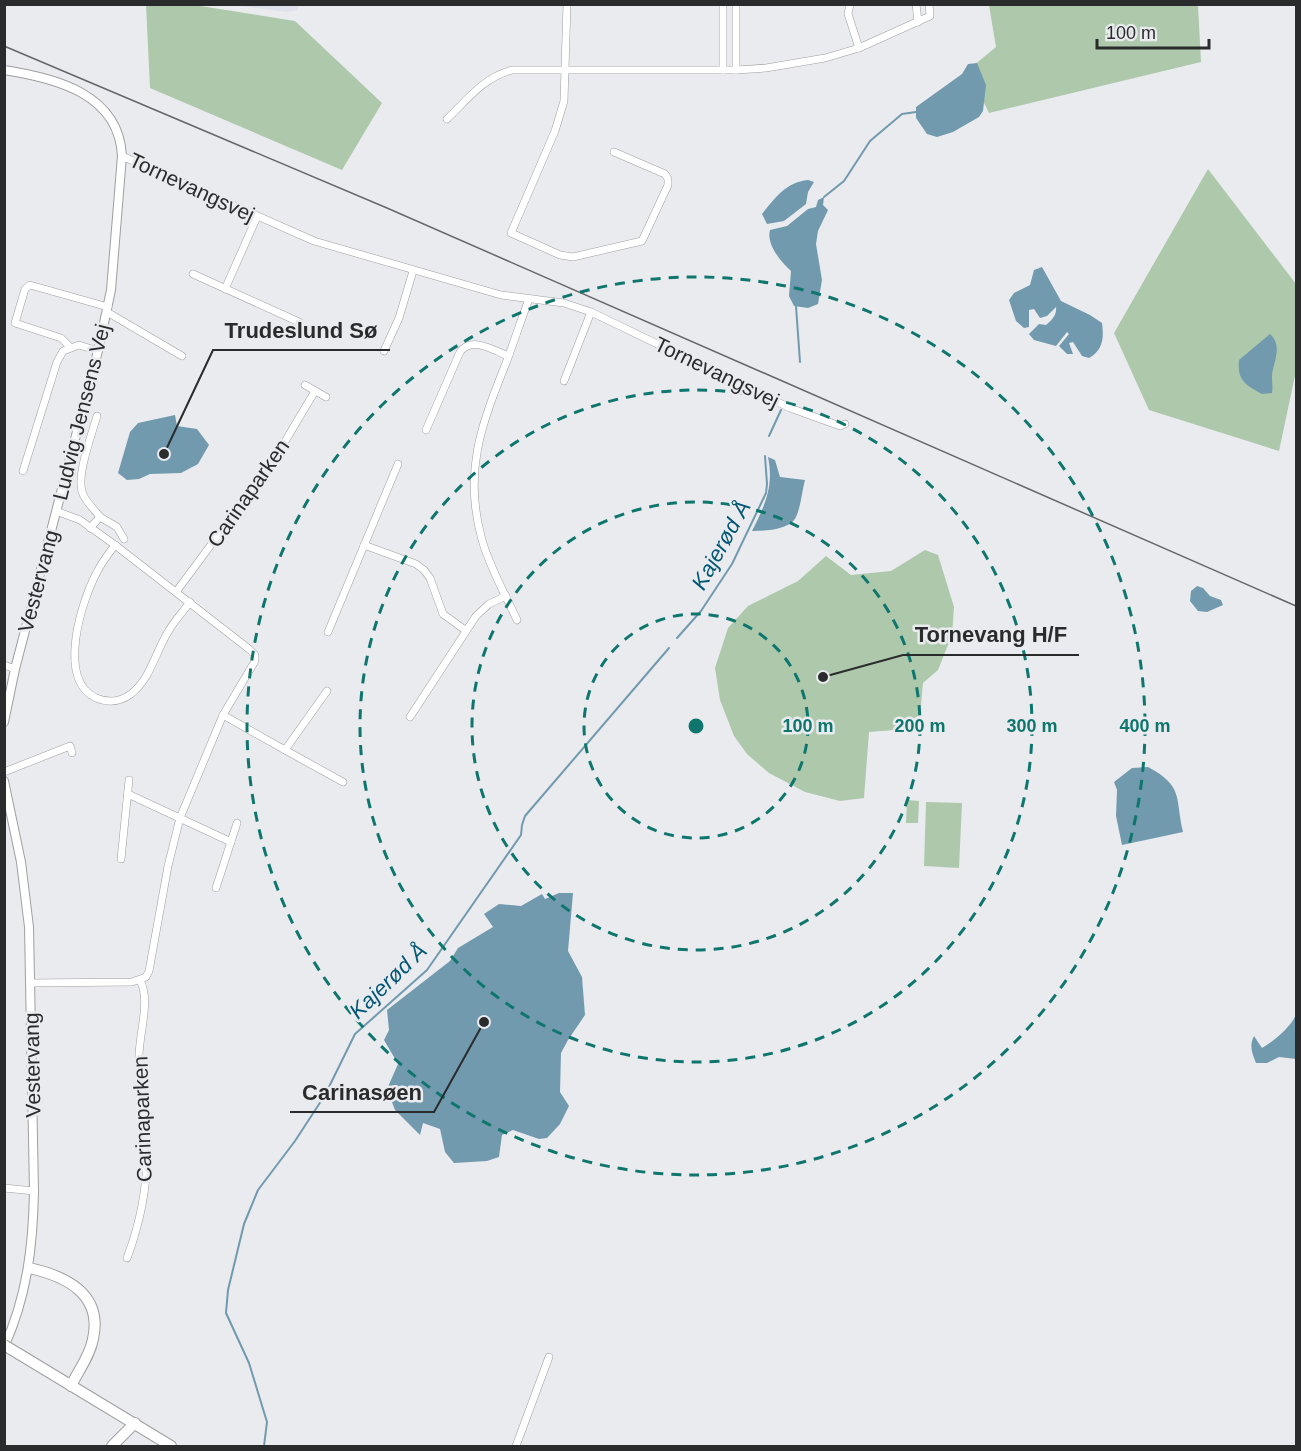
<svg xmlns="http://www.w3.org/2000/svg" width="1301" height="1451" viewBox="0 0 1301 1451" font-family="Arial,sans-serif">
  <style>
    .built { fill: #dfe1ec }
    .green { fill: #adc8ab }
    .water { fill: #719aae }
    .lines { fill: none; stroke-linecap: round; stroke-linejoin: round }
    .stream { stroke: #719aae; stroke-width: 2 }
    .minor-casing { stroke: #9f9fa3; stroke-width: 8 }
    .tertiary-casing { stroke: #9f9fa3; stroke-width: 10 }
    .secondary-casing { stroke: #9f9fa3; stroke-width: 12 }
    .minor { stroke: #fff; stroke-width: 7 }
    .tertiary { stroke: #fff; stroke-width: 8 }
    .secondary { stroke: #fff; stroke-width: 10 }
    .tram { stroke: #656668; stroke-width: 1.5 }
    .secondary-bridge-casing { stroke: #9f9fa3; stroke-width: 12; stroke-linecap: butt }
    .secondary-bridge { stroke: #fff; stroke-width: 10 }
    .ring { fill: none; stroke: #0f766e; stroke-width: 3; stroke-dasharray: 10 8 }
    .labels { text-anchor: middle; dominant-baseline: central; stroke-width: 5; stroke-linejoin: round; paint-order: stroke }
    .street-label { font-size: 21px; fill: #2a2b2c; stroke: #eaebef }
    .water-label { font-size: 22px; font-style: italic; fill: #025774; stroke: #eaebef }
    .centre { fill: #0f766e; stroke: #eaebef; stroke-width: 3 }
    .ring-label { font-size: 18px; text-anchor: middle; font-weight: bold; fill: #0f766e; stroke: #eaebef; stroke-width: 5; stroke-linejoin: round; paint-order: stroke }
    .leader { fill: none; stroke: #2a2b2c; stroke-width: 2 }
    .callout-dot { fill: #2a2b2c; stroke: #eaebef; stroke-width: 2 }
    .callout-label { font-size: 22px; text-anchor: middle; font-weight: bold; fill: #2a2b2c; stroke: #eaebef; stroke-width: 5; stroke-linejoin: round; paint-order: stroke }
  </style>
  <rect width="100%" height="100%" fill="#eaebef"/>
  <path class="built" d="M232 5H299L297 10 286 12Z"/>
  <g class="green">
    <path d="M146 5H194L295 21 382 103 342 170 150 88Z"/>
    <path d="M989 5H1198L1201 62 989 113 968 70 996 47Z"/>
    <path d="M1208 169 1296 284V371L1279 451 1149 410 1114 333Z"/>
    <path d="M925 550 938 555 954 607 952 635 938 670 923 683 920 715 894 730 869 732 864 798 840 801 805 792 769 773 747 754 734 736 720 700 715 668 728 628 748 606 798 581 826 556 851 575 891 571Z"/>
    <path d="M907 800 919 801 918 823H906Z"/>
    <path d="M926 802 962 803 959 868 924 866Z"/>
  </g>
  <g class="water">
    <path d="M977 63 986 85 983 111 979 117 953 132 937 137 927 134 916 118V107L962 74 968 64Z"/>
    <path d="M808 180 814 182 808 192 806 204 784 221 767 224 762 214C775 198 786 182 808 180Z"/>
    <path d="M824 197 823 205 828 210 818 231 816 244 822 280 818 304 808 308 794 306 789 296 791 271C781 262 766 244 770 230L787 226 808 209 816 207 818 200Z"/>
    <path d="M1042 267 1061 301 1090 315 1102 323C1104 338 1103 350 1089 358L1082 356 1073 342 1069 343 1073 354H1067L1059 346 1069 334 1067 332 1056 346 1034 340 1029 334 1039 324 1046 325C1052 320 1057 315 1056 307L1047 316 1040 318 1034 309 1029 310V327L1024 328 1016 321 1009 300 1014 293 1030 285 1034 270Z"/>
    <path d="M1270 334C1284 347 1272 364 1272 377 1272 383 1273 387 1272 393L1262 394C1245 385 1237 380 1239 360Z"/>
    <path d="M175 415 177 426 197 429 209 445 198 464 181 473 150 474 139 479 127 480 118 473 130 432 138 423Z"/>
    <path d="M768 457 775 460 780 477 805 480C802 491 801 506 796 517 790 530 764 531 752 531 765 505 774 487 768 457Z"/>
    <path d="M1197 586 1203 588 1210 596 1221 600 1223 605 1207 612 1198 611 1190 601 1191 591Z"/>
    <path d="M1148 767C1184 786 1175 798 1183 832L1122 845 1116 816 1117 790 1114 782 1132 768Z"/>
    <path d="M559 893H573L568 951 582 977 585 1015 568 1040 561 1053 560 1092 569 1106 560 1124 547 1138 539 1139 513 1130 502 1135 499 1157 487 1161 454 1163 445 1152 440 1129 423 1123 420 1135 395 1110 387 1089 398 1064 384 1040 389 1030 387 1010 450 961 458 948 493 927 484 914 499 904 521 906 542 894 545 899Z"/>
    <path d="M1296 1014V1059L1279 1057 1267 1063H1256C1252 1053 1249 1046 1254 1036L1262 1048C1273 1042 1293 1025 1296 1014Z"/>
  </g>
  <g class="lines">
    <g class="stream">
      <path d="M824 197 844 181 870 141 902 114 916 112"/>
      <path d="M796 306 800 362"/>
      <path d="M769 436 781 410"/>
      <path d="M677 638 701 611 732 564 766 493 767 484 765 456"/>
      <path d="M264 1446 267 1422 249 1363 226 1313 228 1290 244 1224 258 1190 295 1141 325 1095 355 1034 427 970 521 835 522 825 525 816 669 648"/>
    </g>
    <defs>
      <g id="minor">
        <path d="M567 4 564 101 555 131 511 233 560 255 573 257 642 241 668 185V179L665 174 614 152"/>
        <path d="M850 4 848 14 859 48"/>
        <path d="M916 4 918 22"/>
        <path d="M723 70V4"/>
        <path d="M736 70V4"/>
        <path d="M447 119C468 99 484 77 512 70H736L766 68 825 58 859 48 930 16 929 4"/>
        <path d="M122 156 314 241 501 295 564 303 591 312 790 408 840 426 845 424"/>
        <path d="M193 274 299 322"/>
        <path d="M225 289 257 217"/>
        <path d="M107 312 182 356"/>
        <path d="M70 347 61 338 15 323 25 289 30 285 108 307"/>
        <path d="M384 351 399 318 413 271"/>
        <path d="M564 381 591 312"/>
        <path d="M305 385 326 397"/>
        <path d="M97 416C92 434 75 478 83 494 85 501 95 510 100 517"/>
        <path d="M426 430 460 352C472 336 493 350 508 356"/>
        <path d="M23 471 57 362 63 351 79 345 98 351"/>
        <path d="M90 528 100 517 117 527 124 539"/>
        <path d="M115 545C109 553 102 562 97 572 82 600 56 679 96 698 108 703 120 702 131 694 151 678 155 653 168 632 174 621 183 612 190 602"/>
        <path d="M364 545 416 564 424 570 430 578 443 614 465 630"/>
        <path d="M176 592 274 460 315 391"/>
        <path d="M517 620C505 594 490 568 482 540 463 472 481 426 506 363 514 342 521 320 529 299"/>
        <path d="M328 632 398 464"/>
        <path d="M4 665 15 669"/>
        <path d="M223 715 285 750 327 691"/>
        <path d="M410 717 476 616 489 604 506 596"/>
        <path d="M285 750 343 782"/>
        <path d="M4 772 70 746 72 753"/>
        <path d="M128 794 231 842"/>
        <path d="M121 859 129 780"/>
        <path d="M216 888 237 823"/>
        <path d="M30 983 132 982 146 977 149 971 168 866 180 818 223 715 255 661V655L249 649 115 545 80 520 56 511"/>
        <path d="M4 1188 34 1191"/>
        <path d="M127 1258C141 1221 148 1185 147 1145 146 1116 140 1086 139 1057 139 1033 151 1001 140 980"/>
        <path d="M516 1446 549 1357"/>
      </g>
      <g id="tertiary">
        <path d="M4 70C56 78 119 94 122 156L111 290 98 351 15 669 4 722"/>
        <path d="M4 781 21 862 29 927 34 1191C33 1246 27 1297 4 1347"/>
      </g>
      <g id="secondary">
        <path d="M29 1268C66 1276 103 1294 93 1339 90 1356 78 1371 71 1386"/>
        <path d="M19 1354 171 1446"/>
        <path d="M112 1446 135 1423"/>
      </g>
    </defs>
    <use href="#minor" class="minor-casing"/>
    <use href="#tertiary" class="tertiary-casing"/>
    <use href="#secondary" class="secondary-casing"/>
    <use href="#minor" class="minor"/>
    <use href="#tertiary" class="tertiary"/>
    <use href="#secondary" class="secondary"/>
    <path class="tram" d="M4 46 387 208 1296 606"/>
    <defs>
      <path id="secondary-bridge" d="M4 1345 19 1354"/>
    </defs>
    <use href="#secondary-bridge" class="secondary-bridge-casing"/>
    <use href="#secondary-bridge" class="secondary-bridge"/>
  </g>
  <g class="ring">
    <circle cx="696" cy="726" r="112"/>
    <circle cx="696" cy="726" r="224"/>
    <circle cx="696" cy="726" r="336"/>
    <circle cx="696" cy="726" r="449"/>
  </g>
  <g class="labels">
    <g class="street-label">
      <text transform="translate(192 187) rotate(25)">Tornevangsvej</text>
      <text transform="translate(717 372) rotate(26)">Tornevangsvej</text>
      <text transform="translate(81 412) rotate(-76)">Ludvig Jensens Vej</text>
      <text transform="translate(248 493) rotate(-55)">Carinaparken</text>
      <text transform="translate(38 581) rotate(-75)">Vestervang</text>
      <text transform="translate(32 1065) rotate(-91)">Vestervang</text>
      <text transform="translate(142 1119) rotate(-92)">Carinaparken</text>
    </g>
    <g class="water-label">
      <text transform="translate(721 545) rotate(-61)">Kajerød Å</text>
      <text transform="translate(388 981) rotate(-44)">Kajerød Å</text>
    </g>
  </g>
  <circle cx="696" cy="726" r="9" class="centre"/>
  <g class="ring-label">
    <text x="808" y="732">100 m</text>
    <text x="920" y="732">200 m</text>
    <text x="1032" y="732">300 m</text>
    <text x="1145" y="732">400 m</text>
  </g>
  <path class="leader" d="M164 454L213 350H390M823 677L903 655H1079M484 1022L434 1112H290"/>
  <g class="callout-dot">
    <circle cx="164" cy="454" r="6"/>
    <circle cx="823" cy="677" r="6"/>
    <circle cx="484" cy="1022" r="6"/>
  </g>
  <g class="callout-label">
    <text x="301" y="338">Trudeslund Sø</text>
    <text x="991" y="642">Tornevang H/F</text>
    <text x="362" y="1100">Carinasøen</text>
  </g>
  <rect width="1301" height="1451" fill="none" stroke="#2a2b2c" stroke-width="12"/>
  <path d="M1097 39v9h112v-9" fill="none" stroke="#2a2b2c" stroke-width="3"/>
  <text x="1106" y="39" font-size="18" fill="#2a2b2c" stroke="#eaebef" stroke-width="4.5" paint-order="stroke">100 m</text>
</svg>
